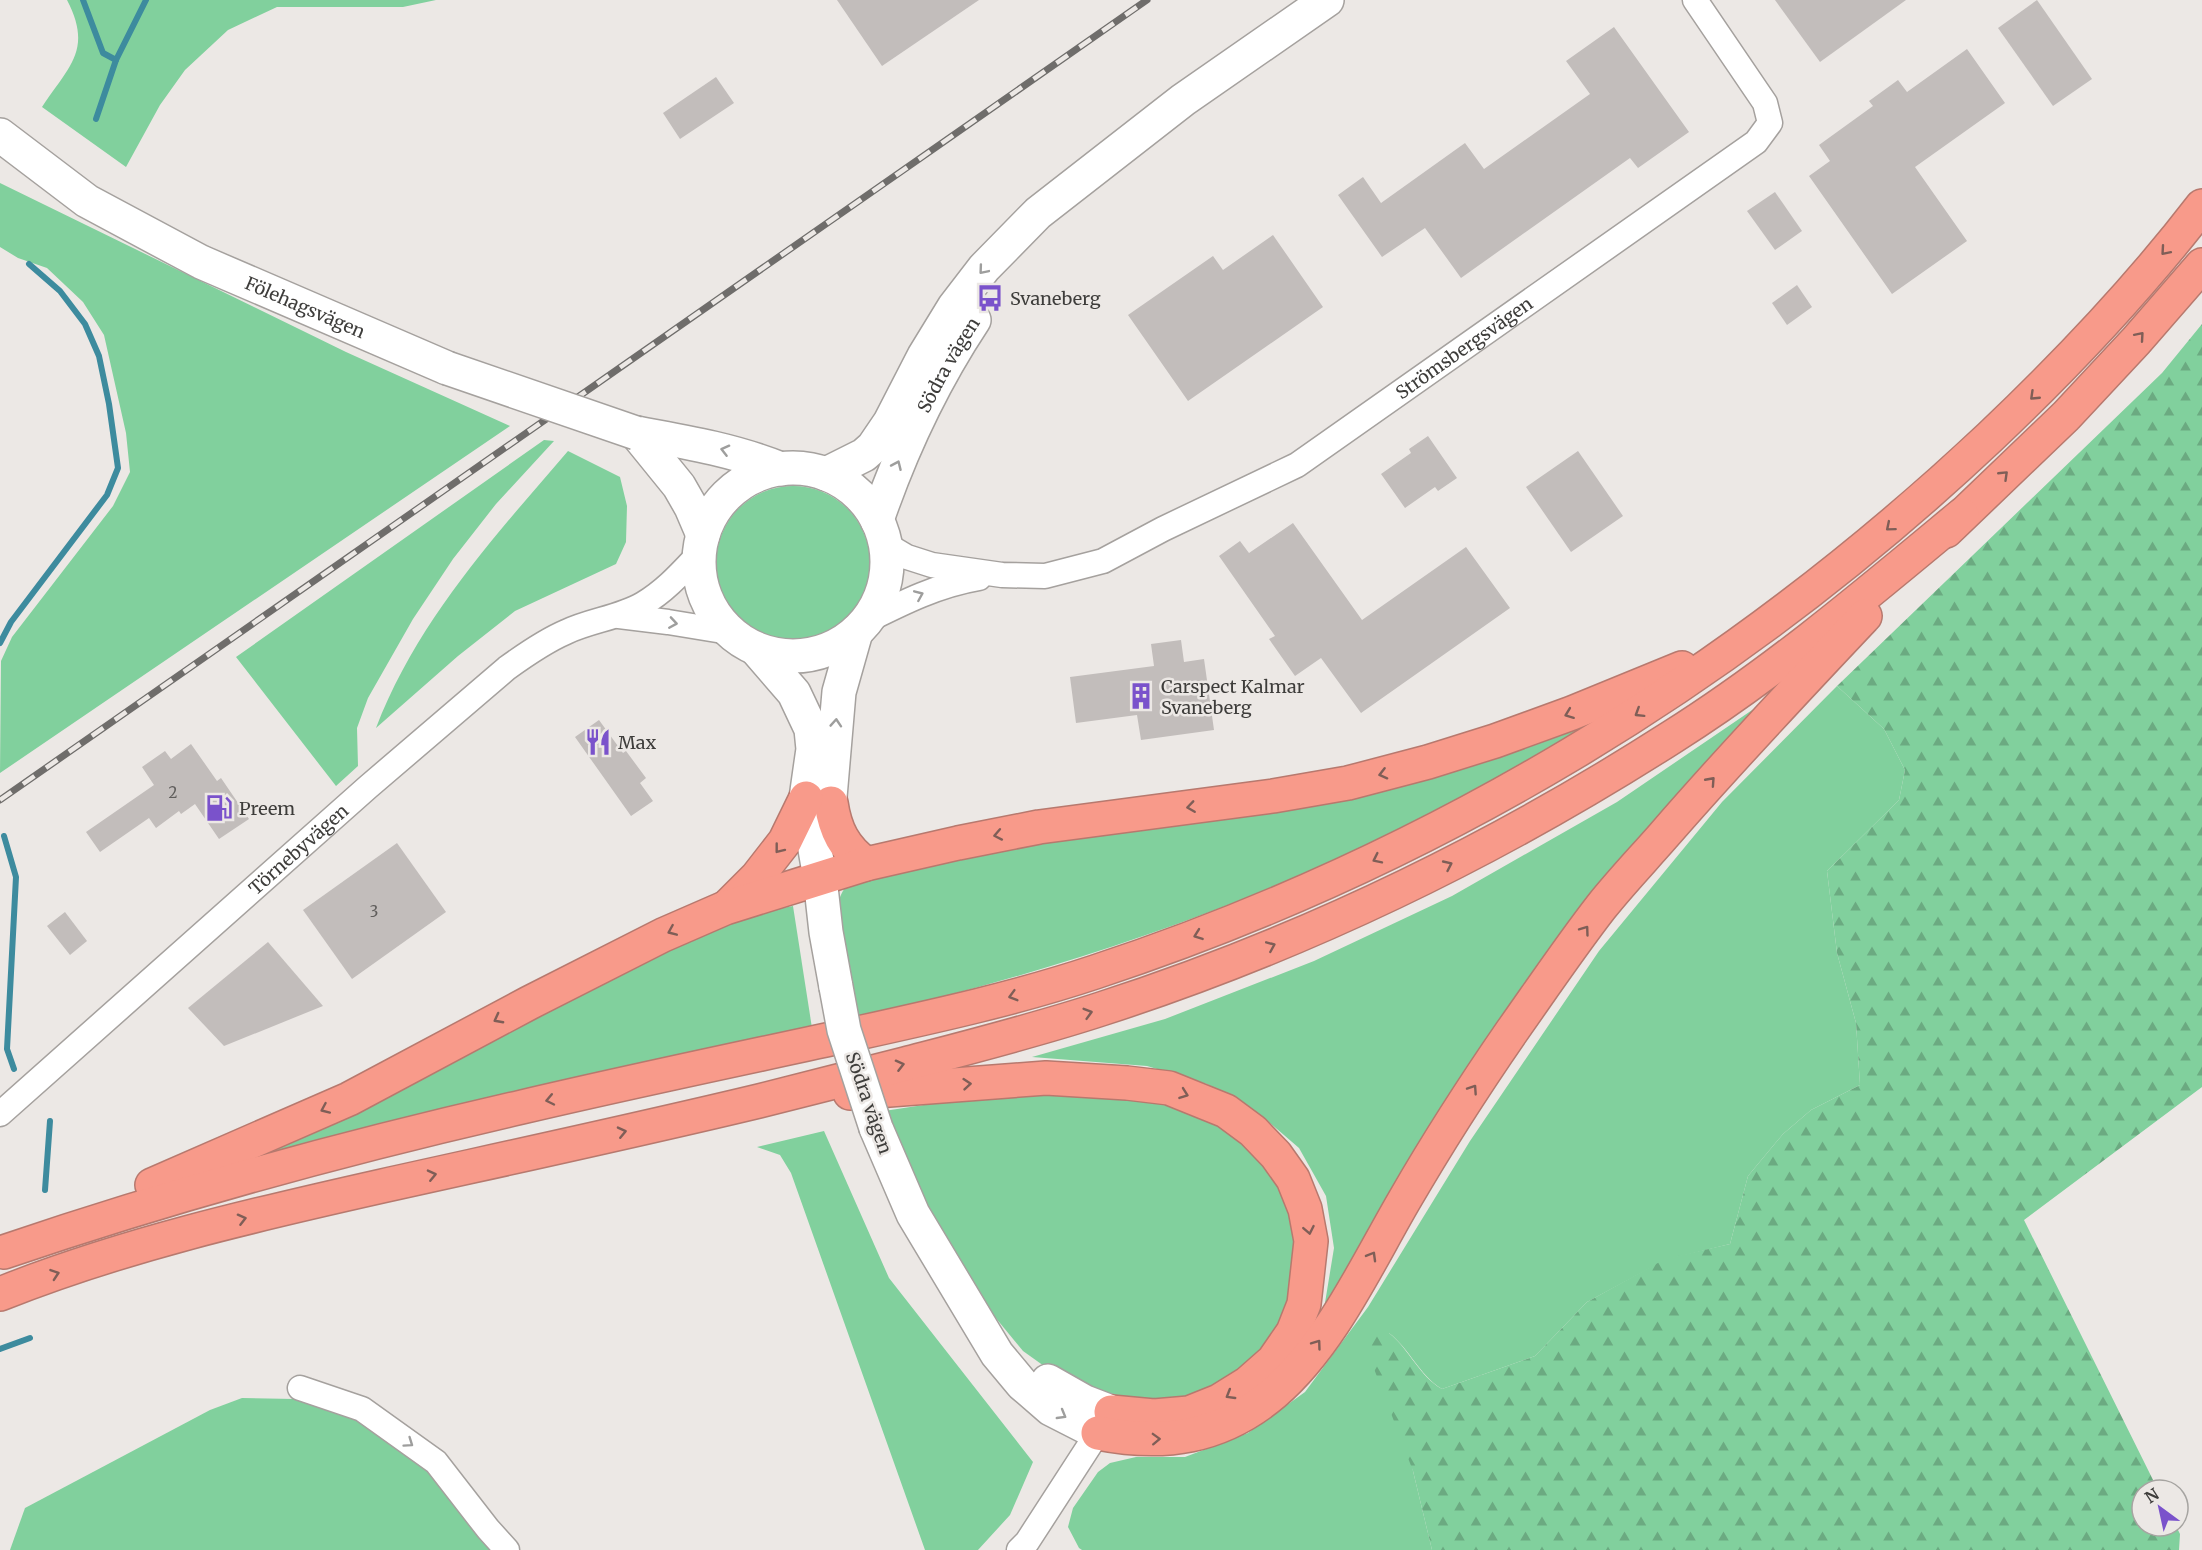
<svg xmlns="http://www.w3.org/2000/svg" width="2202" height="1550" viewBox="0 0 2202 1550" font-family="Merriweather,serif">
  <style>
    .grass { fill: #81d09d }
    .forest { fill: url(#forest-firs) }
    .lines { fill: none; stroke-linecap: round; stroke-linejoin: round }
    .stream { stroke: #3d8b9e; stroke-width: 6 }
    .building { fill: #c2bdbb }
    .street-casing { stroke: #a5a19e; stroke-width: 27 }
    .secondary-casing { stroke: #a5a19e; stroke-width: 36 }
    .highway-casing { stroke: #b7796e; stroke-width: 36 }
    .street { stroke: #fff; stroke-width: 24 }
    .secondary { stroke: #fff; stroke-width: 33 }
    .highway { stroke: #f89a8a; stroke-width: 33 }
    .rail-casing { stroke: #6f6d6b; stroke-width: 7 }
    .rail { stroke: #ece8e5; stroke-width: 4.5; stroke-dasharray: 14; stroke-linecap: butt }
    .secondary-bridge-casing { stroke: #a5a19e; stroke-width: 36; stroke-linecap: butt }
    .secondary-bridge { stroke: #fff; stroke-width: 33 }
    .oneway { stroke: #7f5e57 }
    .oneway2 { stroke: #9e9e9d }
    .labels { text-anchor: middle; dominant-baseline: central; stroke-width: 5; stroke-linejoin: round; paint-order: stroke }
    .number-label { font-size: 15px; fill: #5f5d5b }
    .poi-label { font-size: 18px; fill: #3e3d3b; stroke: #ece8e5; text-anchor: start }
    .street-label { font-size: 18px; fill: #3e3d3b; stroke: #ece8e5 }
  </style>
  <defs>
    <pattern id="forest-firs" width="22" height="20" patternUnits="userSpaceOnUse" patternTransform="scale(1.5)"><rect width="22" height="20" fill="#81d09d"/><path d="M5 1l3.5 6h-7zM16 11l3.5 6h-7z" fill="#6baa81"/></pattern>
  </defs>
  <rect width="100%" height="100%" fill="#ece8e5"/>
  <g class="grass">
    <path d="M67 0H436L403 7H277L228 30 185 70 160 105 126 167 42 107C69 66 93 50 67 0Z"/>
    <path d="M0 183 346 352 510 426 0 773 1 661 12 637 113 506 130 472 126 433 104 335 83 302 47 268 18 258 0 247Z"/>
    <path d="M544 440 554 441 496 504 453 559 413 619 368 698 357 728 358 766 336 786 236 657Z"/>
    <path d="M568 451 620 477 627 506 626 542 616 564 515 611 458 656 376 728C417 621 495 536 568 451Z"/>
    <circle cx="793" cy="563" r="77"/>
    <path d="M1837 686 1884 729 1905 770 1899 800 1827 871 1837 953 1856 1023 1860 1085 1811 1110 1783 1134 1748 1176 1730 1244 1665 1260 1587 1302 1535 1356 1442 1389C1419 1375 1410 1349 1389 1333L1413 1471 1432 1550H1082L1079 1548 1068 1527 1073 1508 1098 1472 1110 1463 1136 1457H1185L1248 1433 1305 1392 1368 1307 1470 1141 1599 951 1722 802Z"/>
    <path d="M1761 704 1535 974 1448 1097 1323 1315 1334 1248 1326 1196 1299 1148 1263 1117 1207 1084 1147 1066 1032 1057 1165 1019 1314 961 1452 896 1617 802Z"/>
    <path d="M1578 726 1582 733C1512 771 1442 811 1369 845 1204 922 1032 977 854 1019L837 910C841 887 847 884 867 873L1113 830 1276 812 1392 786Z"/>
    <path d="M793 906 812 1028 226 1168 638 959 755 913Z"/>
    <path d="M1052 1094 1118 1096 1165 1104 1206 1118 1249 1145 1288 1200 1299 1239 1287 1315 1262 1355 1193 1399 1113 1401 1065 1381 1023 1351 981 1300 935 1228 884 1111 983 1096Z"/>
    <path d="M824 1131 889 1278 1033 1462 1010 1515 978 1550H925L791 1173 780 1155 757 1147Z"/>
    <path d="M242 1398 295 1399 357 1416 431 1467 497 1550H10L25 1508 210 1410Z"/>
  </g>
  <path class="forest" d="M2202 324V1087L2024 1220 2158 1490H2142V1526H2176L2180 1534 2179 1550H1432L1413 1471 1368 1353 1374 1334 1389 1333C1410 1350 1419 1376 1442 1389L1535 1356 1587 1302 1665 1259 1730 1244 1748 1176 1783 1134 1811 1110 1860 1085 1856 1023 1837 953 1827 871 1899 800 1905 770 1884 729 1837 686 2162 373Z"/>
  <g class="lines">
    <g class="stream">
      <path d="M83 0 103 53 116 60"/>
      <path d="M96 119 116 60 146 0"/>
      <path d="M0 643 11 622 107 495 118 468 109 404 99 356 85 324 60 291 29 264"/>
      <path d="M4 836 16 877 7 1049 14 1069"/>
      <path d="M45 1190 50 1121"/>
      <path d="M0 1349 30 1338"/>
    </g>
  </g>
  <g class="building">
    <path d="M837 0H979L882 66Z"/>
    <path d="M1775 0H1906L1820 62Z"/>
    <path d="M2037 0 2092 79 2053 106 1998 28Z"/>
    <path d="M1614 27 1689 132 1638 168 1630 158 1461 278 1425 228 1382 257 1338 195 1363 177 1381 203 1465 143 1484 169 1590 94 1566 61Z"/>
    <path d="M1967 49 2005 103 1915 167 1967 241 1892 294 1809 176 1830 161 1819 145 1873 106 1869 101 1898 80 1907 92Z"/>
    <path d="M716 77 734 103 680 139 663 113Z"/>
    <path d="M1775 192 1802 231 1775 250 1747 211Z"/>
    <path d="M1273 235 1323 307 1188 401 1128 315 1213 256 1223 270Z"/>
    <path d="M1797 285 1812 307 1787 325 1772 303Z"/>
    <path d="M1428 436 1457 478 1438 491 1435 487 1405 508 1381 474 1411 453 1409 449Z"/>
    <path d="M1578 451 1623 516 1571 552 1526 487Z"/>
    <path d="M1293 523 1362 620 1466 547 1510 608 1361 713 1321 658 1295 676 1269 639 1275 636 1219 556 1240 541 1249 553Z"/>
    <path d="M1181 640 1184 662 1204 659 1214 730 1141 740 1137 715 1076 723 1070 677 1154 666 1151 644Z"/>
    <path d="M599 720 623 753 626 751 646 778 640 783 653 801 631 816 575 737Z"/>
    <path d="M191 744 217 781 221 778 249 819 219 839 195 804 181 814 179 811 156 828 149 818 100 852 86 832 154 785 142 767 165 751 171 759Z"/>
    <path d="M397 843 446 912 352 979 303 910Z"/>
    <path d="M65 912 87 941 70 955 47 926Z"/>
    <path d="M268 942 323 1006 224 1046 188 1008Z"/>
  </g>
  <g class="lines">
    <defs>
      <g id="street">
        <path id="s1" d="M885 544 907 557 932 565 1002 575 1045 576 1103 561 1163 529 1297 465 1756 142 1770 123 1765 103 1695 0"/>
        <path d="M619 616 668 622 729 632"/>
        <path d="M866 621C904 602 938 585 979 578"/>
        <path id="s2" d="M0 1114 368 787 507 668C525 655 545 641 566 632 591 620 619 618 643 604 665 591 681 573 698 555"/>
        <path d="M300 1388 362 1409 436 1462 488 1529 507 1550"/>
        <path d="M1019 1550 1027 1542 1106 1420"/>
      </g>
      <g id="secondary">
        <path id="s3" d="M0 135 87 201 201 262 447 368"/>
        <path d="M636 433C686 442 734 450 781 469"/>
        <path d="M636 433 679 486 691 507 703 535"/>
        <circle cx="793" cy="562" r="94"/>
        <path d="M826 474 864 455 873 447 890 422 924 356 954 307 984 268 1038 213 1183 100 1327 0"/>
        <path id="s4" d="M877 520C901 450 933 382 974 320"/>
        <path d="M756 649 794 693 811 729 813 749 806 798 820 878 826 932 836 987"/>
        <path d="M827 832 839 692 856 632"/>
        <path d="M876 1128 913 1214 997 1354 1022 1384 1051 1409 1098 1433"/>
        <path d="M1048 1381 1085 1402 1111 1412"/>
      </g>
      <g id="highway">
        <path d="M1946 531 2066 416 2136 341 2202 265"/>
        <path d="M831 803C835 830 844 848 866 864"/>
        <path d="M729 905 757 877 785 841 806 798"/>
        <path d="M850 1093 1046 1078 1127 1083 1169 1088 1226 1111 1253 1131 1276 1155 1293 1179 1305 1209 1311 1241 1304 1304 1293 1332 1273 1361 1248 1383 1219 1401 1189 1413 1154 1416 1111 1412"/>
        <path d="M152 1185 349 1099 529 1003 663 935 725 908 866 864 958 843 1039 827 1273 796 1348 783 1428 762 1495 741 1572 713 1682 668"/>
        <path d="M4 1252C174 1194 347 1147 522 1107 628 1082 734 1060 840 1037 926 1018 1011 1000 1095 972 1431 861 1733 679 1990 437 2066 365 2139 288 2202 206"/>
        <path d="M0 1294C123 1245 253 1215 382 1186 508 1158 634 1131 759 1101 808 1089 856 1076 905 1064 970 1047 1037 1030 1101 1009 1302 944 1494 851 1672 737 1775 672 1868 593 1962 515"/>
        <path d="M1098 1433C1164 1446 1221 1438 1274 1393 1331 1344 1367 1264 1405 1199 1438 1142 1474 1086 1512 1031 1541 990 1570 947 1601 907 1620 883 1642 860 1663 836 1728 761 1797 688 1865 616"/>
      </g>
    </defs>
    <use href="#street" class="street-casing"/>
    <use href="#secondary" class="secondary-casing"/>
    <use href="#highway" class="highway-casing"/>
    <use href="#street" class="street"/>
    <use href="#secondary" class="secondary"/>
    <use href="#highway" class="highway"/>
    <defs>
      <path id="rail" d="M0 800 1147 0"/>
    </defs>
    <use href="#rail" class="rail-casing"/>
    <use href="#rail" class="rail"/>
    <defs>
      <g id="secondary-bridge">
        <path d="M447 368 636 433"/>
        <path d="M836 987 844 1030 876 1128"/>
      </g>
    </defs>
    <use href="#secondary-bridge" class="secondary-bridge-casing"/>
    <use href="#secondary-bridge" class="secondary-bridge"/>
  </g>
  <defs><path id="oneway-chevron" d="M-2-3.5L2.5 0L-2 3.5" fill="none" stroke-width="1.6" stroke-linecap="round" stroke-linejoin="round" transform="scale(1.5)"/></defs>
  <g class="oneway">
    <use href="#oneway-chevron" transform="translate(2165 251) rotate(131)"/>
    <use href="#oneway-chevron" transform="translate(2140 336) rotate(-49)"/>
    <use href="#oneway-chevron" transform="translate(2034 396) rotate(136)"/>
    <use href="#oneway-chevron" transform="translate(2004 475) rotate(-44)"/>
    <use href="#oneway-chevron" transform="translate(1890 527) rotate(140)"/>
    <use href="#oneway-chevron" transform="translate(1639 713) rotate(148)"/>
    <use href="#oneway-chevron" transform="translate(1569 714) rotate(159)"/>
    <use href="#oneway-chevron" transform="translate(1383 774) rotate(166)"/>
    <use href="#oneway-chevron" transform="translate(1711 781) rotate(-48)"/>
    <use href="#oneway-chevron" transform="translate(1191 807) rotate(172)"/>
    <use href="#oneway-chevron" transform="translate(998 835) rotate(169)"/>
    <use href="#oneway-chevron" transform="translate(779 849) rotate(128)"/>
    <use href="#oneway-chevron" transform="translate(1377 859) rotate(154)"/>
    <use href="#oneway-chevron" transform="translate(1448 865) rotate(-25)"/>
    <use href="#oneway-chevron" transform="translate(1585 930) rotate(-54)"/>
    <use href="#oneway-chevron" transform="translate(672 931) rotate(157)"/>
    <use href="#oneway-chevron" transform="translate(1198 935) rotate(160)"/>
    <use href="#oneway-chevron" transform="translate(1271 946) rotate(-23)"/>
    <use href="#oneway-chevron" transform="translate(1013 996) rotate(164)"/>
    <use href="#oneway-chevron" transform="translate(1088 1013) rotate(-16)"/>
    <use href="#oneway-chevron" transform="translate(498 1019) rotate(152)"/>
    <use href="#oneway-chevron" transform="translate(900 1065) rotate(-14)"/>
    <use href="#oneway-chevron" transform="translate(967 1084) rotate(-5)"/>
    <use href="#oneway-chevron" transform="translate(1473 1089) rotate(-56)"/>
    <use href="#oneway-chevron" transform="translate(1184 1094) rotate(20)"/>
    <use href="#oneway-chevron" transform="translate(550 1100) rotate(168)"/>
    <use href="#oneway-chevron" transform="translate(325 1109) rotate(156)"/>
    <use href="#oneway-chevron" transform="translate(622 1132) rotate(-13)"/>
    <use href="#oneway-chevron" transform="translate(432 1175) rotate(-13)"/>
    <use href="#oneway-chevron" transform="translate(242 1219) rotate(-14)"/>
    <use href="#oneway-chevron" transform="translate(1309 1230) rotate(79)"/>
    <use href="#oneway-chevron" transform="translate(1372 1256) rotate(-60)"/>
    <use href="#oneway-chevron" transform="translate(55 1274) rotate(-19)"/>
    <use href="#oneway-chevron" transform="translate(1317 1344) rotate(-54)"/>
    <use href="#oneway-chevron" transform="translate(1230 1395) rotate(149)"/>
    <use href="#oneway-chevron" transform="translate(1156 1439) rotate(-2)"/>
  </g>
  <g class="oneway2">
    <use href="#oneway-chevron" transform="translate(983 270) rotate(130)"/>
    <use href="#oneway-chevron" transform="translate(725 450) rotate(-166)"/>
    <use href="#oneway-chevron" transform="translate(897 465) rotate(-66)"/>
    <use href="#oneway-chevron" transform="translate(919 595) rotate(-23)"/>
    <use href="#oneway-chevron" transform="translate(673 623) rotate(9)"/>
    <use href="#oneway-chevron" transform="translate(836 723) rotate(-86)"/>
    <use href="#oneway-chevron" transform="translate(1062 1415) rotate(30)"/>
    <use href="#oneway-chevron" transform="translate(409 1443) rotate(35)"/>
  </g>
  <defs>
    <symbol id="bus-bare" viewBox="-9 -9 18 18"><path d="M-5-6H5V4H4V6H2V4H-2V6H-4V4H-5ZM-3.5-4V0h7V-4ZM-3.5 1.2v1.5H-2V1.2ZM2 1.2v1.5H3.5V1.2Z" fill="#7a52cb" stroke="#ece8e5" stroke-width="2.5" paint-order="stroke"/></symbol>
    <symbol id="building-bare" viewBox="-9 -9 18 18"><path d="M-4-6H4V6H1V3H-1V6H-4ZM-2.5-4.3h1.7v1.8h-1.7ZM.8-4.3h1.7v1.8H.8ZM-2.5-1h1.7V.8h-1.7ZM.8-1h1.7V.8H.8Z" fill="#7a52cb" stroke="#ece8e5" stroke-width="2.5" paint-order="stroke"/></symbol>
    <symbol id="restaurant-bare" viewBox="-9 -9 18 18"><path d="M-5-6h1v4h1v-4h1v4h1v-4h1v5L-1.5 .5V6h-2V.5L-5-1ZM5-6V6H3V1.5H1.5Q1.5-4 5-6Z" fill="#7a52cb" stroke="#ece8e5" stroke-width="2.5" paint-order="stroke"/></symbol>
    <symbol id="fuel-bare" viewBox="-9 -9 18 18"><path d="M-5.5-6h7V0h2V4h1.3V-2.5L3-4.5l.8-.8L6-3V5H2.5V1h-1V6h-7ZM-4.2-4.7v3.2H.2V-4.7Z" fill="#7a52cb" stroke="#ece8e5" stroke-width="2.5" paint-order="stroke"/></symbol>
  </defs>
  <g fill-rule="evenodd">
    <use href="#bus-bare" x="971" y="279" width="38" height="38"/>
    <use href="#building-bare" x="1122" y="677" width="38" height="38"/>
    <use href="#restaurant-bare" x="579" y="723" width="38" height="38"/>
    <use href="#fuel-bare" x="200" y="789" width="38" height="38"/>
  </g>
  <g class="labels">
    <g class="number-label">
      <text x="173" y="792">2</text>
      <text x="374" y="911">3</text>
    </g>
    <g class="poi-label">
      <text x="1010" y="298">Svaneberg</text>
      <text x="1161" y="686">Carspect Kalmar<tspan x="1161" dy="21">Svaneberg</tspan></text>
      <text x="618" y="742">Max</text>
      <text x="239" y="808">Preem</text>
    </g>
    <g class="street-label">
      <text stroke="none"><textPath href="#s3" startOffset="352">Fölehagsvägen</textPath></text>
      <text stroke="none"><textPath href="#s1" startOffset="646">Strömsbergsvägen</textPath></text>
      <text stroke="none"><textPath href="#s4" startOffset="171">Södra vägen</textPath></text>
      <text stroke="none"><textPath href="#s2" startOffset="399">Törnebyvägen</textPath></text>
      <text transform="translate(869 1103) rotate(71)">Södra vägen</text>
    </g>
  </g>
  <g transform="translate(2160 1508) rotate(327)"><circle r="28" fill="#ece8e5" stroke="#a6a4a1" stroke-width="1.5"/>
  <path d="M0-4.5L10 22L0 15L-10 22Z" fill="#7a52cb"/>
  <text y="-9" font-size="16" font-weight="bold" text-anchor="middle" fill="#3e3d3b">N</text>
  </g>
</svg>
